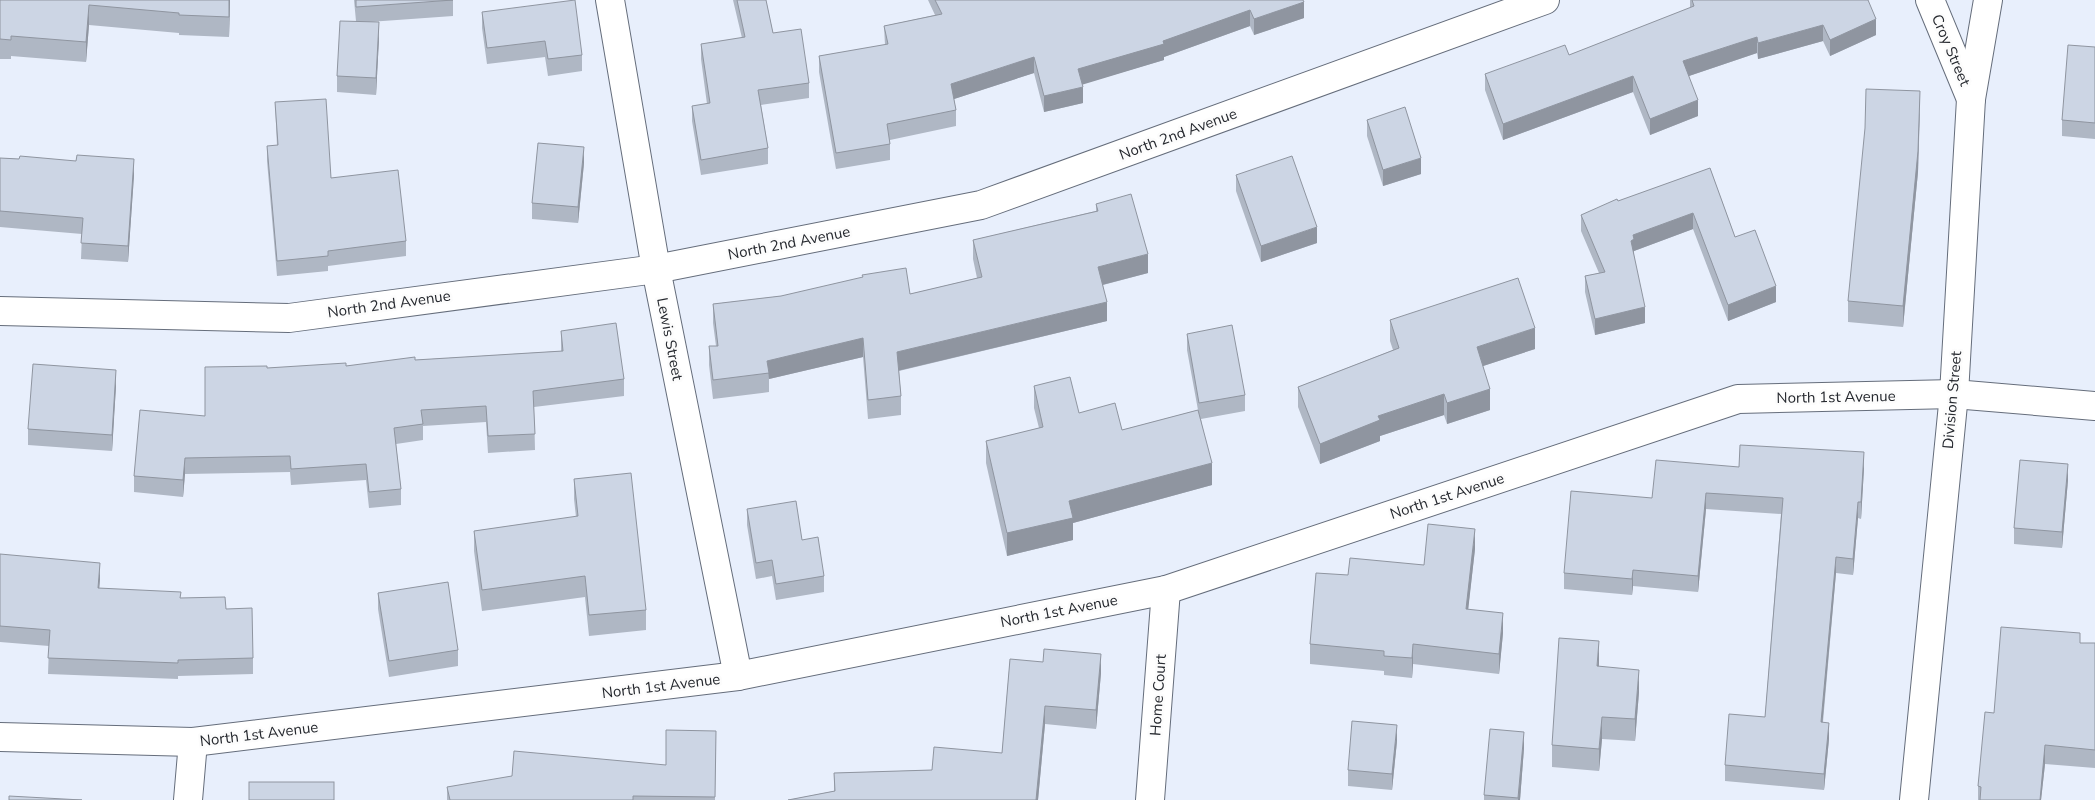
<svg xmlns="http://www.w3.org/2000/svg" width="2095" height="800" viewBox="0 0 2095 800" font-family="'Nunito Sans',sans-serif">
  <style>
    .lines { fill: none; stroke-linecap: round; stroke-linejoin: round }
    .street-casing { stroke: #656d7b; stroke-width: 30 }
    .street { stroke: #fff; stroke-width: 28 }
    .wall { fill: #afb7c4 }
    .shaded-wall { fill: #8f95a0 }
    .building { fill: #ccd5e4; stroke: #8f95a0 }
    .labels { text-anchor: middle; dominant-baseline: central; stroke-width: 5; stroke-linejoin: round; paint-order: stroke }
    .street-label { font-size: 15px; fill: #26292f; stroke: #fcfcfc }
  </style>
  <rect width="100%" height="100%" fill="#e8effc"/>
  <g class="lines">
    <defs>
      <g id="street">
        <path d="M610 0 656 269 738 676"/>
        <path d="M1930 0 1971 99"/>
        <path d="M0 311 289 318 656 269 981 205 1545 0"/>
        <path d="M0 737 193 742 738 676 1166 590 1738 399 1954 394 2095 406"/>
        <path d="M188 800 193 742"/>
        <path d="M1150 800 1166 590"/>
        <path d="M1914 800 1954 394 1971 99 1988 0"/>
      </g>
    </defs>
    <use href="#street" class="street-casing"/>
    <use href="#street" class="street"/>
  </g>
  <g class="wall">
    <path d="M0 0H230L229 37 179 35V33L89 25 86 62 11 56V59H0Z"/>
    <path d="M354 0H453V16L369 22 379 38 376 95 337 92V76L356 21Z"/>
    <path d="M733 0H766L773 33 809 83V98L761 105 768 148V164L701 175 692 121V106L707 104 701 59V44L742 38Z"/>
    <path d="M928 0H1303L1304 18 1254 35 1250 26 1164 57V60L1082 84 1083 103 1044 112 1034 73 954 99 956 110V126L890 140V160L836 169 819 72V56L885 45 884 26 935 15Z"/>
    <path d="M1690 0H1868L1876 35 1830 56 1823 41 1758 59 1757 53 1689 76 1698 116 1650 135 1633 92 1503 140 1485 90V74L1569 55 1690 8Z"/>
    <path d="M482 12 582 55V71L548 76 545 57 487 64 482 28Z"/>
    <path d="M2095 47V139L2062 136V120Z"/>
    <path d="M275 102 331 178 406 241V256L328 266V271L277 276 267 161V146H277Z"/>
    <path d="M1920 112 1918 172 1903 327 1848 322V301Z"/>
    <path d="M1367 120 1421 174 1383 186 1367 136Z"/>
    <path d="M0 158 19 159 134 175 128 262 81 259 82 234 0 227Z"/>
    <path d="M584 163 578 223 532 219V203Z"/>
    <path d="M1710 168 1735 237 1776 302 1728 321 1693 229 1634 251V255L1645 323 1595 335 1585 292V276L1599 273 1581 231V215Z"/>
    <path d="M1236 175 1317 243 1261 262 1236 191Z"/>
    <path d="M1096 204 1148 273 1103 285 1107 321 899 371 901 396V415L868 419 863 357 769 379V392L713 399 709 365V346H716L713 323V304L781 296 910 294 977 278 973 259V240L1096 211Z"/>
    <path d="M1390 320 1535 349 1483 366 1490 410 1447 424 1444 415 1380 436V441L1320 464 1298 407V387L1393 350 1390 341Z"/>
    <path d="M561 331 624 379V396L534 407 535 450 488 453 486 422 423 426V440L396 444 401 489V505L369 508 366 480 291 485 290 472 185 474 183 497 134 492V476L205 416 267 368 346 366 415 360 561 351Z"/>
    <path d="M1187 334 1245 395V411L1201 419 1212 485 1073 523V540L1007 556 986 463V441L1039 428 1034 408V386L1079 413 1122 430 1198 410 1187 350Z"/>
    <path d="M116 386 112 451 28 445V429Z"/>
    <path d="M1739 467 1864 468 1861 519 1858 518 1853 575 1836 573 1823 722 1829 739 1824 790 1725 781V765L1765 717 1781 514 1706 509 1698 592 1633 586 1632 595 1564 589V573L1652 498Z"/>
    <path d="M574 479 646 610V630L589 636 585 597 482 611 474 551V531L576 517 574 499Z"/>
    <path d="M2068 480 2062 548 2014 544V528Z"/>
    <path d="M747 509 802 540 824 576V592L776 600 772 576 756 579 747 525Z"/>
    <path d="M1475 549 1468 609 1503 633 1499 674 1413 664 1412 678 1384 675V671L1310 664V644L1348 575 1424 565Z"/>
    <path d="M0 554 100 579 99 588 181 598 226 609 253 658V674L178 676V679L48 674 49 646 0 642Z"/>
    <path d="M378 593 458 650V666L389 677 378 609Z"/>
    <path d="M2080 643H2095V768L2045 764 2041 800H1978V786L1994 713Z"/>
    <path d="M1010 659 1101 673 1096 729 1045 724 1038 800H788L834 791V773L932 770 1002 753Z"/>
    <path d="M1599 663V667L1639 692 1635 741 1602 739 1599 771 1552 767V745Z"/>
    <path d="M716 731 715 800H447V787L666 765Z"/>
    <path d="M1397 741 1392 790 1348 786V770Z"/>
    <path d="M1524 748 1520 800H1484V795Z"/>
  </g>
  <g class="shaded-wall">
    <path d="M229 0H230L229 37Z"/>
    <path d="M1304 2V18L1254 35V19Z"/>
    <path d="M89 5V25L86 62V42Z"/>
    <path d="M1250 10V26L1164 57V60L1078 86V69Z"/>
    <path d="M1876 19V35L1830 56V40Z"/>
    <path d="M379 22V38L376 95V78Z"/>
    <path d="M1823 25V41L1758 59V43Z"/>
    <path d="M1757 37V53L1683 78V61Z"/>
    <path d="M1034 57V73L951 100V84Z"/>
    <path d="M1633 76V92L1503 140V124Z"/>
    <path d="M1083 87V103L1044 112V96Z"/>
    <path d="M1920 91 1918 172 1903 327V306Z"/>
    <path d="M1698 100V116L1650 135V119Z"/>
    <path d="M584 147V163L578 223V207Z"/>
    <path d="M1421 158V174L1383 186V170Z"/>
    <path d="M134 159V175L128 262V246Z"/>
    <path d="M1693 213V229L1634 251V255L1631 257V241L1633 235Z"/>
    <path d="M1317 227V243L1261 262V246Z"/>
    <path d="M1148 254V273L1098 286V267Z"/>
    <path d="M1776 286V302L1728 321V305Z"/>
    <path d="M1107 302V321L897 371V352Z"/>
    <path d="M1645 307V323L1595 335V319Z"/>
    <path d="M1535 328V349L1477 368V347Z"/>
    <path d="M863 338V357L769 379 767 361Z"/>
    <path d="M116 370V386L112 451V435Z"/>
    <path d="M1490 389V410L1447 424V403Z"/>
    <path d="M1444 394V415L1380 436V441L1320 464V444L1378 416Z"/>
    <path d="M1864 452V468L1861 519V502Z"/>
    <path d="M185 458V474L183 497V480Z"/>
    <path d="M1212 463V485L1073 523V540L1007 556V533L1069 501Z"/>
    <path d="M2068 464V480L2062 548V532Z"/>
    <path d="M1706 493V509L1698 592V576Z"/>
    <path d="M1858 502V518L1853 575V559Z"/>
    <path d="M1475 529V549L1466 629V609Z"/>
    <path d="M1836 557V573L1821 738V722Z"/>
    <path d="M100 563V579L98 604V588Z"/>
    <path d="M1633 570V586L1632 595V579Z"/>
    <path d="M1503 613V633L1499 674V654Z"/>
    <path d="M1599 641V663L1597 689V666Z"/>
    <path d="M1413 644V664L1412 678V658Z"/>
    <path d="M1101 654V673L1096 729V710Z"/>
    <path d="M1639 670V692L1635 741V719Z"/>
    <path d="M1045 706V724L1038 800H1036Z"/>
    <path d="M1602 717V739L1599 771V749Z"/>
    <path d="M1829 723V739L1824 790V774Z"/>
    <path d="M1397 725V741L1392 790V774Z"/>
    <path d="M1524 732V748L1520 800H1518Z"/>
    <path d="M2045 745V764L2041 800H2040Z"/>
  </g>
  <g class="building">
    <path d="M0 0H229V17L179 15V13L89 5 86 42 11 36V40L0 39Z"/>
    <path d="M356 0H453L356 7Z"/>
    <path d="M575 0 582 55 548 59 545 41 487 48 482 12Z"/>
    <path d="M737 0H766L773 33 801 29 809 83 758 90 768 148 701 160 692 106 710 103 701 44 745 37Z"/>
    <path d="M935 0H1303L1304 2 1254 19 1250 10 1163 41 1164 44 1078 69 1083 87 1044 96 1034 57 951 84 956 110 887 124 890 144 836 153 819 56 888 44 884 26 942 14Z"/>
    <path d="M1692 0H1868L1876 19 1830 40 1823 25 1758 43 1757 37 1683 61 1698 100 1650 119 1633 76 1503 124 1485 74 1565 45 1569 55 1694 6Z"/>
    <path d="M340 21 379 22 376 78 337 76Z"/>
    <path d="M2068 45 2095 47V123L2062 120Z"/>
    <path d="M1866 89 1920 91 1918 151 1903 306 1848 301 1865 128Z"/>
    <path d="M326 99 331 178 398 170 406 241 328 251V256L277 261 267 146 278 145 275 102Z"/>
    <path d="M1405 107 1421 158 1383 170 1367 120Z"/>
    <path d="M538 143 584 147 578 207 532 203Z"/>
    <path d="M77 155 134 159 128 246 81 243 83 218 0 211V158L19 159 20 156 76 161Z"/>
    <path d="M1292 156 1317 227 1261 246 1236 175Z"/>
    <path d="M1710 168 1735 237 1755 230 1776 286 1728 305 1693 213 1633 235 1634 239 1631 241 1645 307 1595 319 1585 276 1605 272 1581 215 1617 199 1618 201Z"/>
    <path d="M1131 194 1148 254 1098 267 1107 302 897 352 901 396 868 400 863 338 767 361 769 373 713 380 709 346H718L713 304 781 296 863 277 862 275 906 268 910 294 982 277 973 240 1098 211 1096 204Z"/>
    <path d="M1518 278 1535 328 1477 347 1490 389 1447 403 1444 394 1378 416 1380 420 1320 444 1298 387 1399 348 1390 320Z"/>
    <path d="M616 323 624 379 533 391 535 434 488 436 486 406 421 410 423 424 394 428 401 489 369 492 366 464 291 469 290 456 185 458 183 480 134 476 140 410 205 416V367L267 366V368L346 363V366L415 357V360L563 351 561 331Z"/>
    <path d="M1232 325 1245 395 1199 403 1187 334Z"/>
    <path d="M33 364 116 370 112 435 28 429Z"/>
    <path d="M1070 377 1079 413 1115 403 1122 430 1198 410 1212 463 1069 501 1073 518 1007 533 986 441 1043 427 1034 386Z"/>
    <path d="M1740 445 1864 452 1861 502H1858L1853 559 1836 557 1821 722 1829 723 1824 774 1725 765 1729 714 1765 717 1783 498 1706 493 1698 576 1633 570 1632 579 1564 573 1571 491 1652 498 1656 460 1739 467Z"/>
    <path d="M2020 460 2068 464 2062 532 2014 528Z"/>
    <path d="M631 473 646 610 589 615 585 576 482 590 474 531 578 516 574 479Z"/>
    <path d="M796 501 802 540 818 537 824 576 776 584 772 560 756 563 747 509Z"/>
    <path d="M1428 524 1475 529 1466 609 1503 613 1499 654 1413 644 1412 658 1384 656V651L1310 644 1316 573 1348 575 1350 558 1424 565Z"/>
    <path d="M0 554 100 563 98 588 181 592 180 598 225 597 226 609 252 608 253 658 178 660V663L48 658 50 630 0 626Z"/>
    <path d="M448 582 458 650 389 661 378 593Z"/>
    <path d="M2001 627 2080 633V643H2095V750L2045 745 2040 800H1980L1981 787 1978 786 1985 712 1994 713Z"/>
    <path d="M1559 638 1599 641 1597 666 1639 670 1635 719 1602 717 1599 749 1552 745Z"/>
    <path d="M1044 649 1101 654 1096 710 1045 706 1036 800H788L835 791 834 773 932 770 934 747 1002 753 1010 659 1043 662Z"/>
    <path d="M1352 721 1397 725 1392 774 1348 770Z"/>
    <path d="M1490 729 1524 732 1518 798 1484 795Z"/>
    <path d="M666 730 716 731 715 797 633 796V800H450L447 787 512 776 514 751 666 765Z"/>
    <rect x="249" y="782" width="85" height="18"/>
    <path d="M9 796 82 800H9Z"/>
  </g>
  <g class="labels">
    <g class="street-label">
      <text transform="translate(1951 50) rotate(67)">Croy Street</text>
      <text transform="translate(1178 134) rotate(-20)">North 2nd Avenue</text>
      <text transform="translate(789 243) rotate(-11)">North 2nd Avenue</text>
      <text transform="translate(389 304) rotate(-8)">North 2nd Avenue</text>
      <text transform="translate(670 339) rotate(79)">Lewis Street</text>
      <text transform="translate(1836 397) rotate(-1)">North 1st Avenue</text>
      <text transform="translate(1952 400) rotate(-85)">Division Street</text>
      <text transform="translate(1447 496) rotate(-18)">North 1st Avenue</text>
      <text transform="translate(1059 611) rotate(-11)">North 1st Avenue</text>
      <text transform="translate(661 686) rotate(-7)">North 1st Avenue</text>
      <text transform="translate(1158 695) rotate(-86)">Home Court</text>
      <text transform="translate(259 734) rotate(-7)">North 1st Avenue</text>
    </g>
  </g>
</svg>
